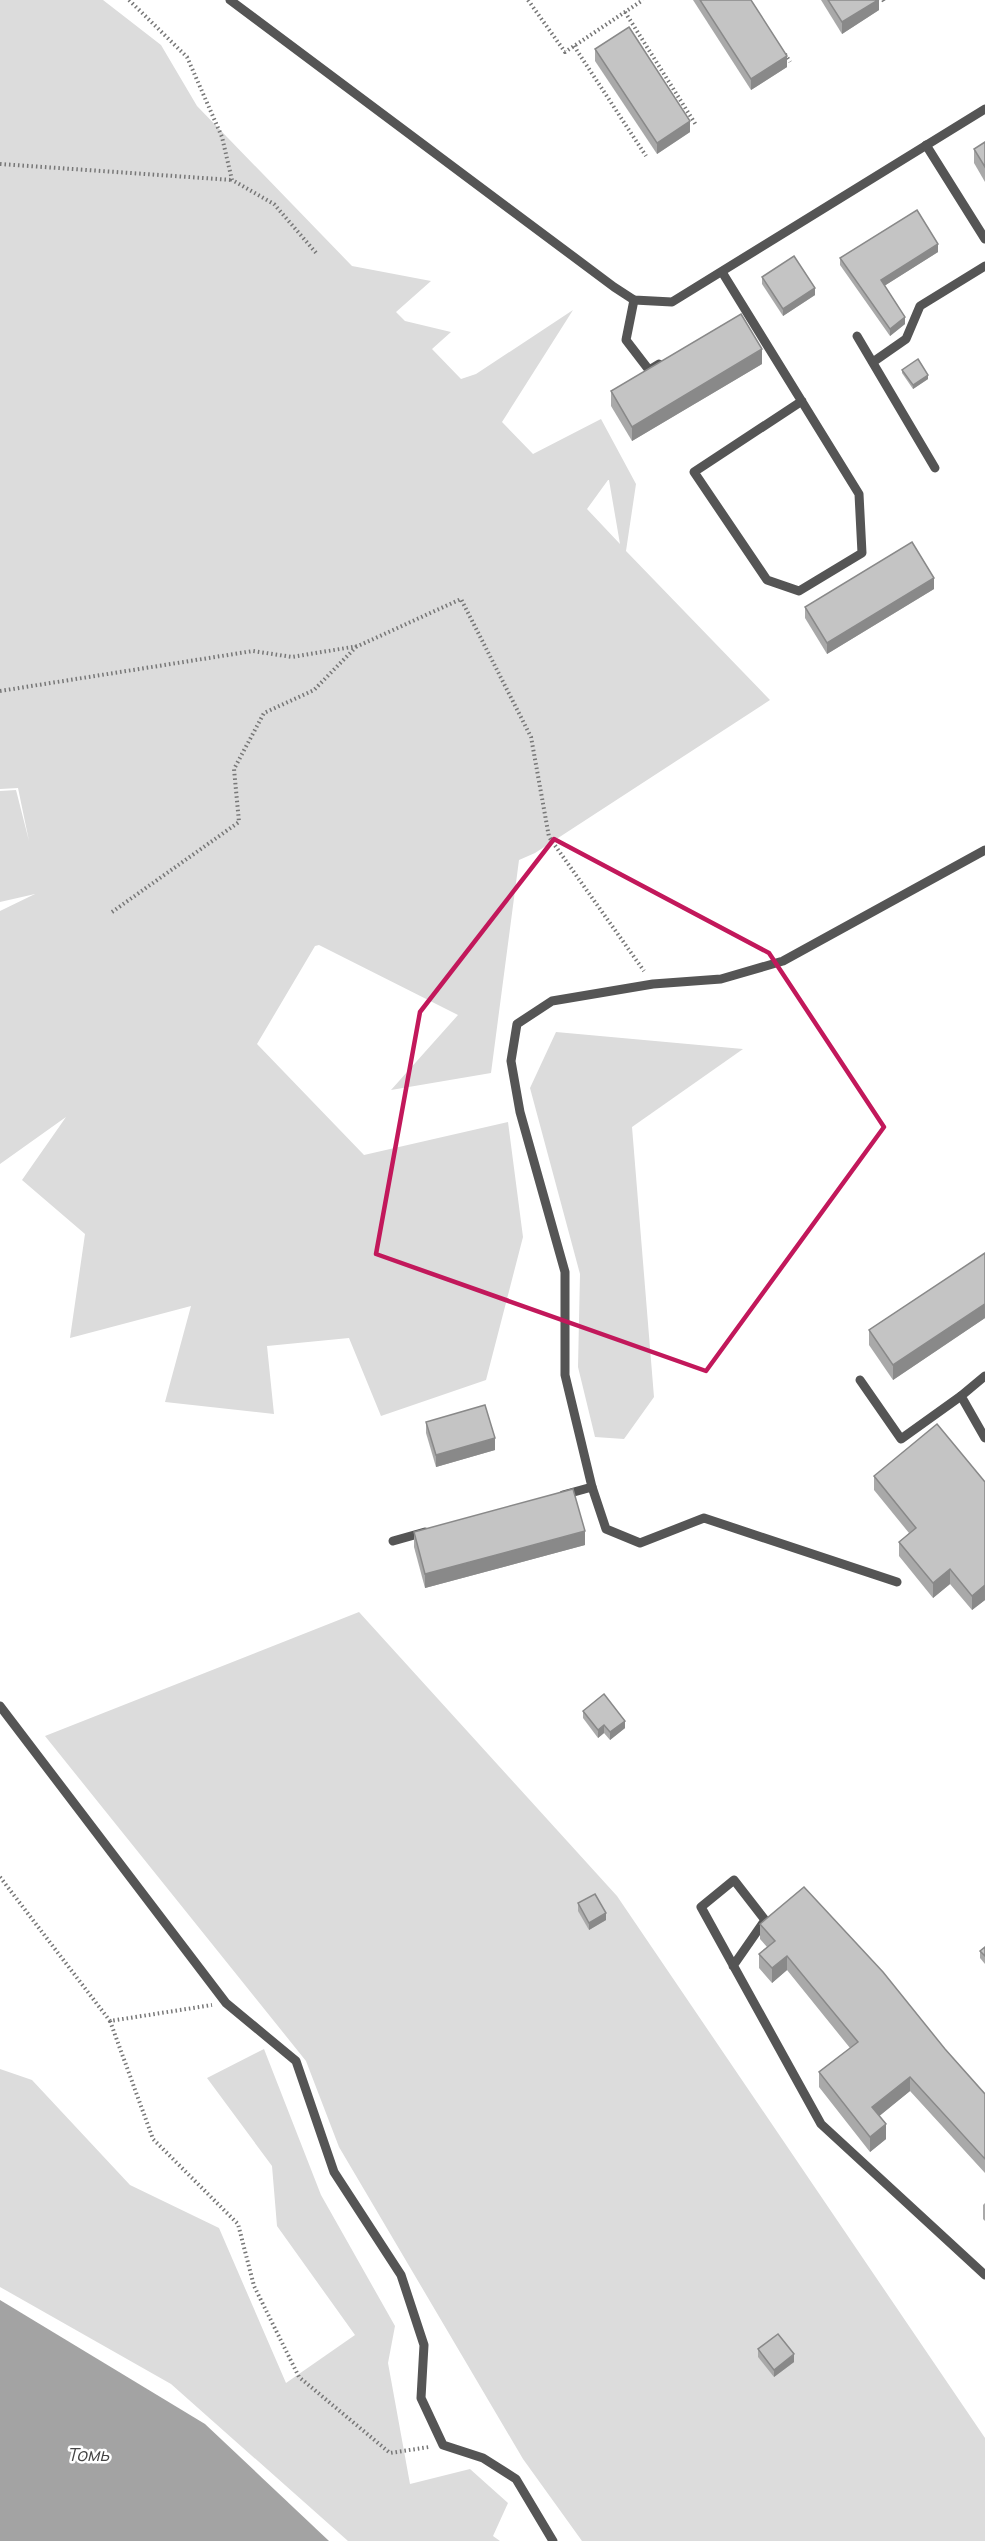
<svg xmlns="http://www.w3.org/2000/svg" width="985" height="2541" viewBox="0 0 985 2541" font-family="Manrope,sans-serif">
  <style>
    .green { fill: #dcdcdc; fill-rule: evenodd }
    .water { fill: #a3a3a3 }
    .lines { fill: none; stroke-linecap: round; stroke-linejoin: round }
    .path { stroke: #777; stroke-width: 4; stroke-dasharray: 1.5 3; stroke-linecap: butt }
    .service { stroke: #555; stroke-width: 9 }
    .wall { fill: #a9a9a9 }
    .shaded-wall { fill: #898989 }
    .building { fill: #c4c4c4; stroke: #898989; stroke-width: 1.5 }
    .marked { fill: none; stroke: #c2185b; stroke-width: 4.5; stroke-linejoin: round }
    .labels { text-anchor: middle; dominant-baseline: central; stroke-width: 5; stroke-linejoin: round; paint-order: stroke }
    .water-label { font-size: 18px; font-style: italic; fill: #444; stroke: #fff }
  </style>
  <rect width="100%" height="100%" fill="#fff"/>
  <g class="green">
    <path d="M0 0H103L161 45 197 106 352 266 431 281 396 312 405 321 451 332 432 349 461 379 476 374 573 310 502 422 533 454 601 419 636 484 626 551 770 700 535 853 519 860 491 1073 391 1090 458 1015 319 945 315 946 257 1044 364 1155 508 1122 523 1237 486 1380 381 1416 349 1338 267 1346 274 1414 165 1402 191 1306 70 1338 85 1234 22 1180 66 1117 0 1164V911L35 894 0 902V791L16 790 29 841 18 788 0 789ZM608 480H609L620 544 587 509Z"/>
    <path d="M556 1032 743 1049 632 1127 654 1397 624 1439 595 1437 578 1367 580 1274 530 1088Z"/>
    <path d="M359 1612 617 1896 985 2438V2541H582L523 2459 339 2147 306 2061 45 1736Z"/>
    <path d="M264 2049 321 2195 395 2326 388 2363 410 2484 470 2469 508 2503 493 2536 500 2541H348L171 2384 0 2287V2069L32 2080 130 2185 219 2228 286 2383 355 2335 277 2226 272 2166 207 2078Z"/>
  </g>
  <path class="water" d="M0 2300 205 2424 329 2541H0Z"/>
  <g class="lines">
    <g class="path">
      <path d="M129 0 187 57 222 137 232 180 274 204 317 254"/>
      <path d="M528 0 565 52 643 0"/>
      <path d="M883 0 885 3"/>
      <path d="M625 12 696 125"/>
      <path d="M574 46 646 156"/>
      <path d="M785 54 790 62"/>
      <path d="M0 164 232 180"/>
      <path d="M0 691 253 651 292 657 358 646 461 599 531 737 549 837 644 971"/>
      <path d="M112 912 239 822 234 769 264 713 314 690 357 646"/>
      <path d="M0 1877 110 2021 212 2005"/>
      <path d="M110 2021 153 2139 238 2224 254 2286 299 2377 390 2453 429 2447"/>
    </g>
    <g class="service">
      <path d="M230 0 614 287 634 300 672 302 985 109"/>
      <path d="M926 145 985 239"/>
      <path d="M722 272 859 494 862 553 799 591 767 580 694 472 802 401"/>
      <path d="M634 300 626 340 649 370 659 364"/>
      <path d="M857 336 935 468"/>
      <path d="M873 362 906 339 920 306 985 266"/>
      <path d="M985 1376 961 1396 985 1438"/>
      <path d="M860 1380 901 1439 961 1396"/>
      <path d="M592 1487 606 1529 640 1543 704 1518 897 1582"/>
      <path d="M563 1495 592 1487 565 1375V1272L520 1112 511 1061 517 1024 552 1001 653 984 721 979 783 961 985 850"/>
      <path d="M393 1541 425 1532"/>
      <path d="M0 1706 226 2003 296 2061 334 2172 401 2275 424 2345 421 2398 443 2445 483 2458 516 2479 553 2541"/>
      <path d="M733 1966 765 1920 734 1880 701 1907 821 2124 985 2275"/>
    </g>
  </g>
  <g class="wall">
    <path d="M693 0H751L787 67 751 90Z"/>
    <path d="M821 0H879V10L842 34Z"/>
    <path d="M595 49 690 132 657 154 595 61Z"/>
    <path d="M985 142V182L974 163V149Z"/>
    <path d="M938 252 884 286 905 324 890 336 840 265V258Z"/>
    <path d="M762 277 815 295 783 316 762 284Z"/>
    <path d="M762 364 632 441 611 406V391Z"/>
    <path d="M902 370 928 379 913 389 902 373Z"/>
    <path d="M934 589 827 654 805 618V607Z"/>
    <path d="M985 1253V1318L893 1380 869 1345V1330Z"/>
    <path d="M426 1422 495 1450 436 1467 426 1433Z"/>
    <path d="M874 1476 985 1482V1600L972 1610 950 1584 933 1598 899 1556V1542L909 1533 874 1490Z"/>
    <path d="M414 1532 585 1545 425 1588 414 1547Z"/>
    <path d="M583 1711 625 1728 610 1740 604 1733 598 1738 583 1718Z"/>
    <path d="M578 1903 606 1920 589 1930 578 1911Z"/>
    <path d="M760 1924 945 2049 985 2094V2173L910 2091 879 2116 886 2139 870 2152 819 2087V2072L850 2048 787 1970 772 1983 759 1968V1954L767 1947 760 1939Z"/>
    <path d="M985 1947V1964L980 1958V1951Z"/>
    <path d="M985 2203V2221L983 2219V2205Z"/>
    <path d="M758 2349 794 2362 774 2377 758 2357Z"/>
  </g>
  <g class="shaded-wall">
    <path d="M878 0H879V10L842 34V22Z"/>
    <path d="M787 56V67L751 90V79Z"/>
    <path d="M690 121V132L657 154V143Z"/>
    <path d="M938 244V252L881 288V280Z"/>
    <path d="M815 288V295L783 316V309Z"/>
    <path d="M905 317V324L890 336V329Z"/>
    <path d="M762 349V364L632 441V427Z"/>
    <path d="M928 375V379L913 389V385Z"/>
    <path d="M934 578V589L827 654V643Z"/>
    <path d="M985 1304V1318L893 1380V1365Z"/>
    <path d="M495 1438V1450L436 1467V1455Z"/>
    <path d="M585 1531V1545L425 1588V1574Z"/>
    <path d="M950 1569V1584L933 1598V1583Z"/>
    <path d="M985 1585V1600L972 1610V1596Z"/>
    <path d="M625 1721V1728L610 1740V1732Z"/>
    <path d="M604 1725V1733L598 1738V1730Z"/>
    <path d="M606 1913V1920L589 1930V1923Z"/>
    <path d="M787 1956V1970L772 1983V1968Z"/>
    <path d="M910 2077V2091L872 2122V2107Z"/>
    <path d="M886 2124V2139L870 2152V2137Z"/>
    <path d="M794 2354V2362L774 2377V2370Z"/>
  </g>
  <g class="building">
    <path d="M700 0H751L787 56 751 79Z"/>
    <path d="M828 0H878L842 22Z"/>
    <path d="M629 27 690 121 657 143 595 49Z"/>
    <path d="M985 142V167L974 149Z"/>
    <path d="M917 210 938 244 881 280 905 317 890 329 840 258Z"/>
    <path d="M794 256 815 288 783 309 762 277Z"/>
    <path d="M741 314 762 349 632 427 611 391Z"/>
    <path d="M918 359 928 375 913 385 902 370Z"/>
    <path d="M912 542 934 578 827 643 805 607Z"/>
    <path d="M985 1253V1304L893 1365 869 1330Z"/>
    <path d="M485 1405 495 1438 436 1455 426 1422Z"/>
    <path d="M937 1424 985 1482V1585L972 1596 950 1569 933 1583 899 1542 916 1528 874 1476Z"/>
    <path d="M573 1489 585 1531 425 1574 414 1532Z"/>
    <path d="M604 1694 625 1721 610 1732 604 1725 598 1730 583 1711Z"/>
    <path d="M804 1887 883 1972 945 2049 985 2094V2159L910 2077 872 2107 886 2124 870 2137 819 2072 858 2042 787 1956 772 1968 759 1954 775 1941 760 1924Z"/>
    <path d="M595 1894 606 1913 589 1923 578 1903Z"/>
    <path d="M985 1947V1956L980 1951Z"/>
    <path d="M778 2334 794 2354 774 2370 758 2349Z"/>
  </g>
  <path class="marked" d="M554 839 769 953 884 1127 706 1371 376 1254 420 1012Z"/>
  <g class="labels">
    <g class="water-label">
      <text x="88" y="2454">Томь</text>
    </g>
  </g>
</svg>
